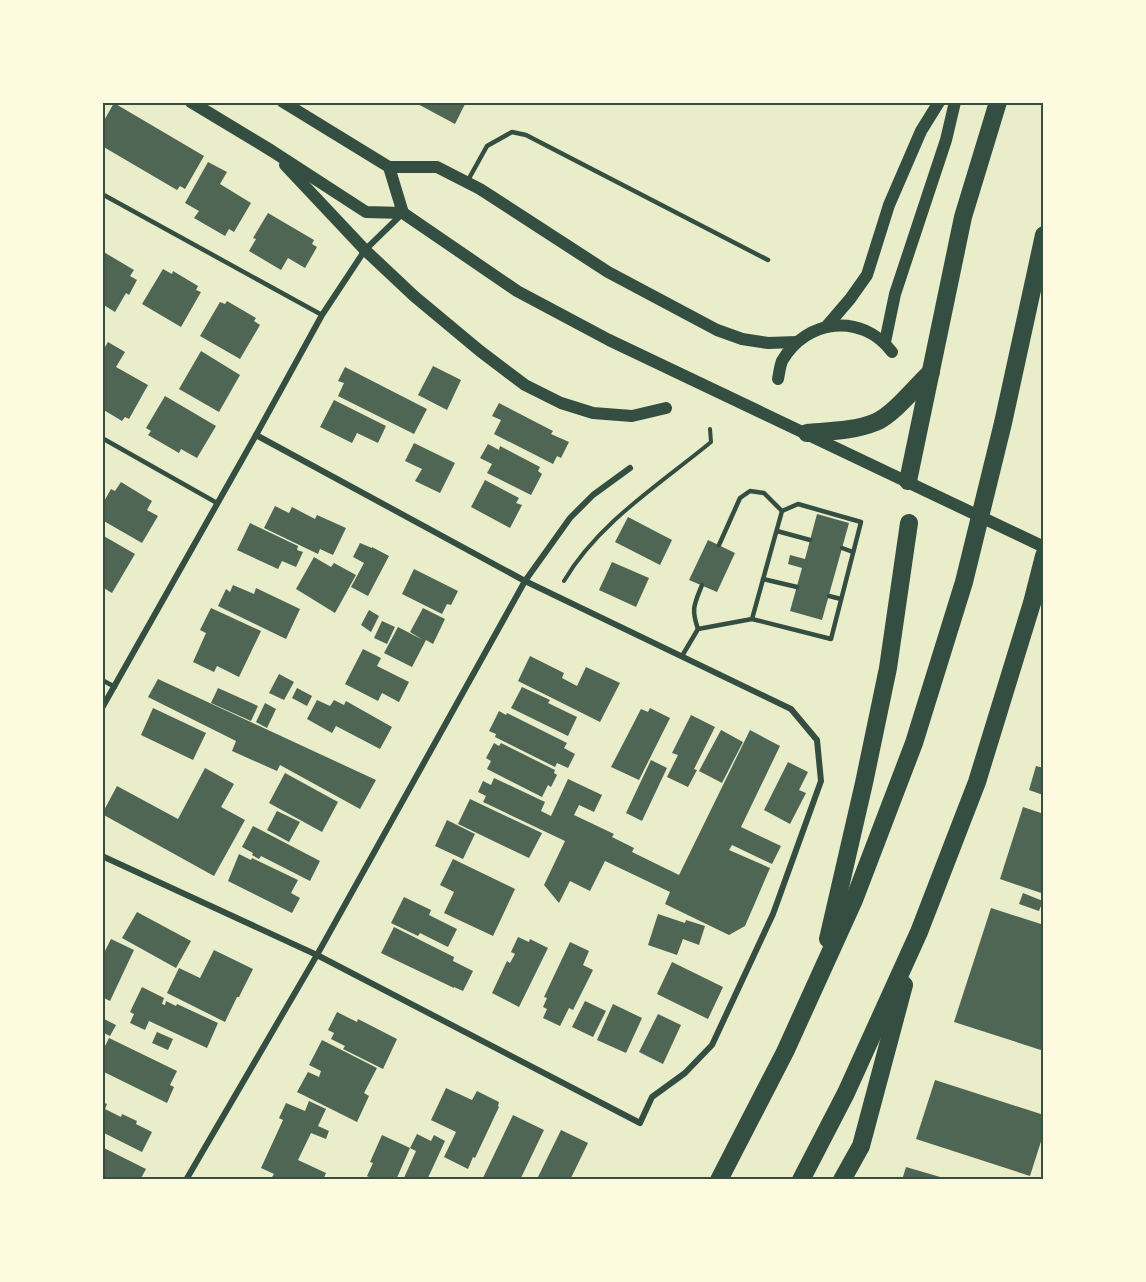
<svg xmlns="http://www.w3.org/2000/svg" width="1146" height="1282" viewBox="0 0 1146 1282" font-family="Lora,serif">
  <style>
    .building { fill: #4f6655 }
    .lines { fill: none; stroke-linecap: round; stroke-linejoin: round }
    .path { stroke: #344e41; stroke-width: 4 }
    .service { stroke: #344e41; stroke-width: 4.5 }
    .minor { stroke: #344e41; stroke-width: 6 }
    .secondary { stroke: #344e41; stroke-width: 12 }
    .motorway { stroke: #344e41; stroke-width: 18 }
    .neatline { fill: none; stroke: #344e41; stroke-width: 2 }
  </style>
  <rect width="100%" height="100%" fill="#e9edc9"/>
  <g class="building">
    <path d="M414 102H466L455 124Z"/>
    <path d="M114 103 204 156 185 189 180 186 177 190 102 146V124Z"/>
    <path d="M208 162 227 172 220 184 251 203 234 232 229 229 225 236 194 218 199 211 185 203Z"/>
    <path d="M268 213 314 240 312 244 317 247 305 268 288 258 281 270 249 251 256 239 253 238Z"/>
    <path d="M102 251 134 270 130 276 137 280 129 295 126 293 115 312 102 304Z"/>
    <path d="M163 269 172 274 173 271 198 286 196 290 201 292 181 327 142 304Z"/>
    <path d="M227 301 256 318 254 321 260 325 240 359 200 336 220 302 225 304Z"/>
    <path d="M108 342 125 352 116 367 148 385 129 419 125 417 122 421 102 409V352Z"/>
    <path d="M201 351 240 375 219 412 179 389Z"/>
    <path d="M433 366 461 380 447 410 418 395Z"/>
    <path d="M345 367 427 409 414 434 338 396 344 383 338 381Z"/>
    <path d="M165 396 216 426 197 458 181 449 179 453 148 435 151 431 146 428Z"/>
    <path d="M334 400 386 426 378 443 357 433 352 443 320 427Z"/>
    <path d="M499 403 553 431 551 434 569 442 561 458 557 456 553 464 494 434 501 420 492 416Z"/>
    <path d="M414 443 455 463 440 493 415 481 422 469 405 461Z"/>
    <path d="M488 444 499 450 500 446 540 467 538 471 542 474 531 495 487 473 492 464 480 458Z"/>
    <path d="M485 480 519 498 516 503 522 505 510 528 471 507Z"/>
    <path d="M121 482 152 501 147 510 158 516 142 543 102 520V505L111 489 115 491Z"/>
    <path d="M275 506 289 513 292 507 315 519 317 515 346 528 333 555 320 549 318 554 264 528Z"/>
    <path d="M817 514 849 523 822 620 790 611 802 568 788 564 790 555 805 559Z"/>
    <path d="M628 517 672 540 660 565 615 542Z"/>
    <path d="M250 523 298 546 297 550 303 552 296 567 282 561 278 569 237 550Z"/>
    <path d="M102 535 135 554 112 593 102 587Z"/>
    <path d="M708 540 735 553 717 592 689 580Z"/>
    <path d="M360 543 372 548V547L389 556 368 596 351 587 364 563 353 557Z"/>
    <path d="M314 557 331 567 334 563 356 575 335 613 296 589Z"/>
    <path d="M612 562 649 578 636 607 599 590Z"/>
    <path d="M414 569 458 591 451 605 447 604 442 614 402 594Z"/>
    <path d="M233 585 254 594 256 588 300 609 286 639 218 606 226 589 230 592Z"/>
    <path d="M211 608 261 631 239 677 217 666 214 672 193 662 206 633 200 630Z"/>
    <path d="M423 608 445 619 433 644 426 640 412 667 384 653 398 627 423 640 410 632Z"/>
    <path d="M369 610 379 616 371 632 361 625Z"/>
    <path d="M382 621 395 627 387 644 374 638Z"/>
    <path d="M363 649 381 658 377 666 409 682 399 702 382 693 378 701 345 684Z"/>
    <path d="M530 656 564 673 562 678 577 686 586 667 620 683 600 722 518 681Z"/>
    <path d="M279 674 294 682 284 700 269 693Z"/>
    <path d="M158 679 376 780 360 809 280 765 277 771 232 751 236 741 148 697Z"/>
    <path d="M522 687 550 700 548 703 577 717 568 736 511 708Z"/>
    <path d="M218 688 258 706 251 721 211 703Z"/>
    <path d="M297 688 312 696 307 706 292 698Z"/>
    <path d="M317 700 330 706 334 700 344 705 346 701 392 727 380 749 336 726 332 733 307 719Z"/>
    <path d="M265 703 276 709 267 728 256 722Z"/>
    <path d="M153 708 206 733 193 760 141 735Z"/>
    <path d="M650 708 670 718 639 780 611 767 641 709 648 712Z"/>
    <path d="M499 711 506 715 507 713 567 743 564 748 575 754 568 768 557 763 555 767 495 737 496 734 489 731Z"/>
    <path d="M691 715 715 727 694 769 697 770 688 787 667 777 678 755 672 753Z"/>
    <path d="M721 730 743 742 722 783 699 771Z"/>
    <path d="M750 730 780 746 741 827 781 846 772 864 732 845 729 850 770 868 745 926 729 935 665 904 670 892 605 861 590 891 570 881 559 903 544 885 565 841 483 802 486 796 478 792 483 781 491 785 494 778 545 802 541 811 551 816 568 779 602 795 594 812 579 805 574 815 614 834 612 837 634 848 632 852 679 875Z"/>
    <path d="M494 743 499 746 501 743 555 770 554 773 557 775 551 787 548 785 542 797 487 769 491 761 486 758Z"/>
    <path d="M651 760 667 768 642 821 626 813Z"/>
    <path d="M788 762 808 772 799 790 806 793 790 824 764 810Z"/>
    <path d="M1036 766 1044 768 1043 795 1029 790Z"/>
    <path d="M205 768 234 784 221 807 245 820 214 876 102 814 117 786 178 819Z"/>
    <path d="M285 773 338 802 322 832 269 803Z"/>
    <path d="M470 799 542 833 529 858 458 824Z"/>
    <path d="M1023 807 1044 814V825L1042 830 1044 831V894L1000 879Z"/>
    <path d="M277 811 300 822 289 842 267 830Z"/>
    <path d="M447 820 475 834 463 859 435 846Z"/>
    <path d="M253 826 320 861 310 881 261 856 259 859 252 855 253 853 242 847Z"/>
    <path d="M239 854 251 860 252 858 298 880 291 893 300 898 292 913 228 881Z"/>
    <path d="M453 859 515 889 493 936 444 913 454 892 440 885Z"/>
    <path d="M1023 893 1043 901 1039 911 1019 904Z"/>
    <path d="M404 897 431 910 429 915 457 929 448 947 420 933 418 936 391 923Z"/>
    <path d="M991 908 1044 925V1051L954 1022Z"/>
    <path d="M137 912 191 941 176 968 122 938Z"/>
    <path d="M658 914 685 923 686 920 705 926 699 945 683 939 677 955 648 945Z"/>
    <path d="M394 927 454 957 453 961 473 971 463 991 454 987V988L381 953Z"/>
    <path d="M518 937 529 942 530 939 548 948 519 1007 492 993 507 961 510 963 515 954 511 952Z"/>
    <path d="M111 939 134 950 110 1001 102 997V957Z"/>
    <path d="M570 942 589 951 583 965 593 970 573 1010 569 1008 560 1026 543 1018 547 1009 543 1007 547 998 544 997Z"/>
    <path d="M214 950 253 969 239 997H237L225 1022 167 993 179 968 200 978Z"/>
    <path d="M672 962 723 987 708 1019 657 994Z"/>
    <path d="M142 987 164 998 162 1004 165 1005 166 1001 176 1006 177 1004 218 1023 207 1048 149 1021 145 1030 130 1023 134 1014 130 1012Z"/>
    <path d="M585 1001 606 1011 593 1037 572 1027Z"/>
    <path d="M613 1004 642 1018 626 1053 597 1040Z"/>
    <path d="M337 1012 357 1022 358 1019 397 1039 383 1069 343 1049 345 1046 331 1039 334 1033 328 1030Z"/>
    <path d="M658 1014 681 1025 663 1064 639 1052Z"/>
    <path d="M102 1018 116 1025 110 1036 102 1032Z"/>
    <path d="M157 1032 173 1039 168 1050 152 1043Z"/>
    <path d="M109 1038 177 1071 170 1085 174 1087 167 1103 102 1071V1052Z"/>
    <path d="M322 1040 377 1068 364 1093 369 1096 357 1122 297 1092 308 1072 319 1077 321 1071 309 1065Z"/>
    <path d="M935 1080 1044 1115V1132L1030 1176 916 1139Z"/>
    <path d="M446 1088 472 1100 477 1091 499 1102 498 1106 499 1107 475 1158 473 1157 468 1169 444 1157 456 1132 431 1120Z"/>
    <path d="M309 1101 326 1109 318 1126 329 1131 326 1139 311 1133 298 1160 326 1173 323 1180H270L274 1174 261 1168 283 1120 279 1118 286 1103 305 1111Z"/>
    <path d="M102 1102 107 1104 105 1109 121 1117 122 1114 137 1121 136 1124 152 1132 142 1152 102 1132Z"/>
    <path d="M513 1115 544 1130 520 1180H514L508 1177 506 1180H482Z"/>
    <path d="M561 1130 588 1143 570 1180H539L537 1179Z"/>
    <path d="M417 1134 431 1141 434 1135 445 1141 427 1180H403L416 1151 410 1148Z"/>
    <path d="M382 1135 410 1148 396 1180H374L367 1176 373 1163 370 1162Z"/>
    <path d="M102 1147 146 1169 140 1180H102Z"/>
    <path d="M906 1167 947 1179V1180H902Z"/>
  </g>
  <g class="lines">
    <path class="path" d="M564 581C598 523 660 484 711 442L710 429"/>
    <g class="service">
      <path d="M467 182 487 146 512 132 526 135 768 260"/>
      <path d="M102 194 322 315"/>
      <path d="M102 438 217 503"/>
      <path d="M777 531 810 540"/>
      <path d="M719 545 740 498 750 491 764 493 782 511"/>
      <path d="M842 548 853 552"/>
      <path d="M763 579 797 587"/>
      <path d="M829 596 841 599"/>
      <path d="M698 629C691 609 694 605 702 585"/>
      <path d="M682 656 698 629 752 619 782 511 798 504 861 522 831 639 752 619"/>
      <path d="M102 680 115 687"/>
    </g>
    <g class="minor">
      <path d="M102 708 256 435 322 315 365 250 403 213"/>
      <path d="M102 856 317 955 640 1123 652 1097 685 1073 712 1045 773 914 821 781 817 740 791 709 525 581 256 435"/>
      <path d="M186 1180 317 955 525 581 570 518 593 495 630 468"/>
    </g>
    <g class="secondary">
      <path d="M191 102 272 151 366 212 403 213 517 291 609 340 1044 547"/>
      <path d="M283 102 389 167 403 213"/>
      <path d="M285 165 365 250 414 296 480 351 525 385 561 403 593 413 632 416 666 408"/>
      <path d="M389 167H437L480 189 608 272 717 330 742 339 768 343 797 342"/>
      <path d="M826 327 850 299 867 275 889 205 921 131 939 102"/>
      <path d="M885 342 895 294 946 140 955 102"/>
      <path d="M778 379C779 374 780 366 782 361 806 319 862 312 892 352"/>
    </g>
    <g class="motorway">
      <path d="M807 433C830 431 854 431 876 422 894 414 916 386 931 372"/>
      <path d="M908 481 963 217 998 102"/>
      <path d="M828 939 864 783 888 668 909 523"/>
      <path d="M719 1180 785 1052 854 900 914 743 964 582 1003 423 1044 235"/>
      <path d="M801 1180 846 1093 919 932 977 782 1032 603 1044 556"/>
      <path d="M842 1180 861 1146 904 985"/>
    </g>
  </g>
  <rect width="1146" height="1282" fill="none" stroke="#fefae0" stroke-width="207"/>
  <rect x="104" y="104" width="938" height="1074" class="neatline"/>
</svg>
